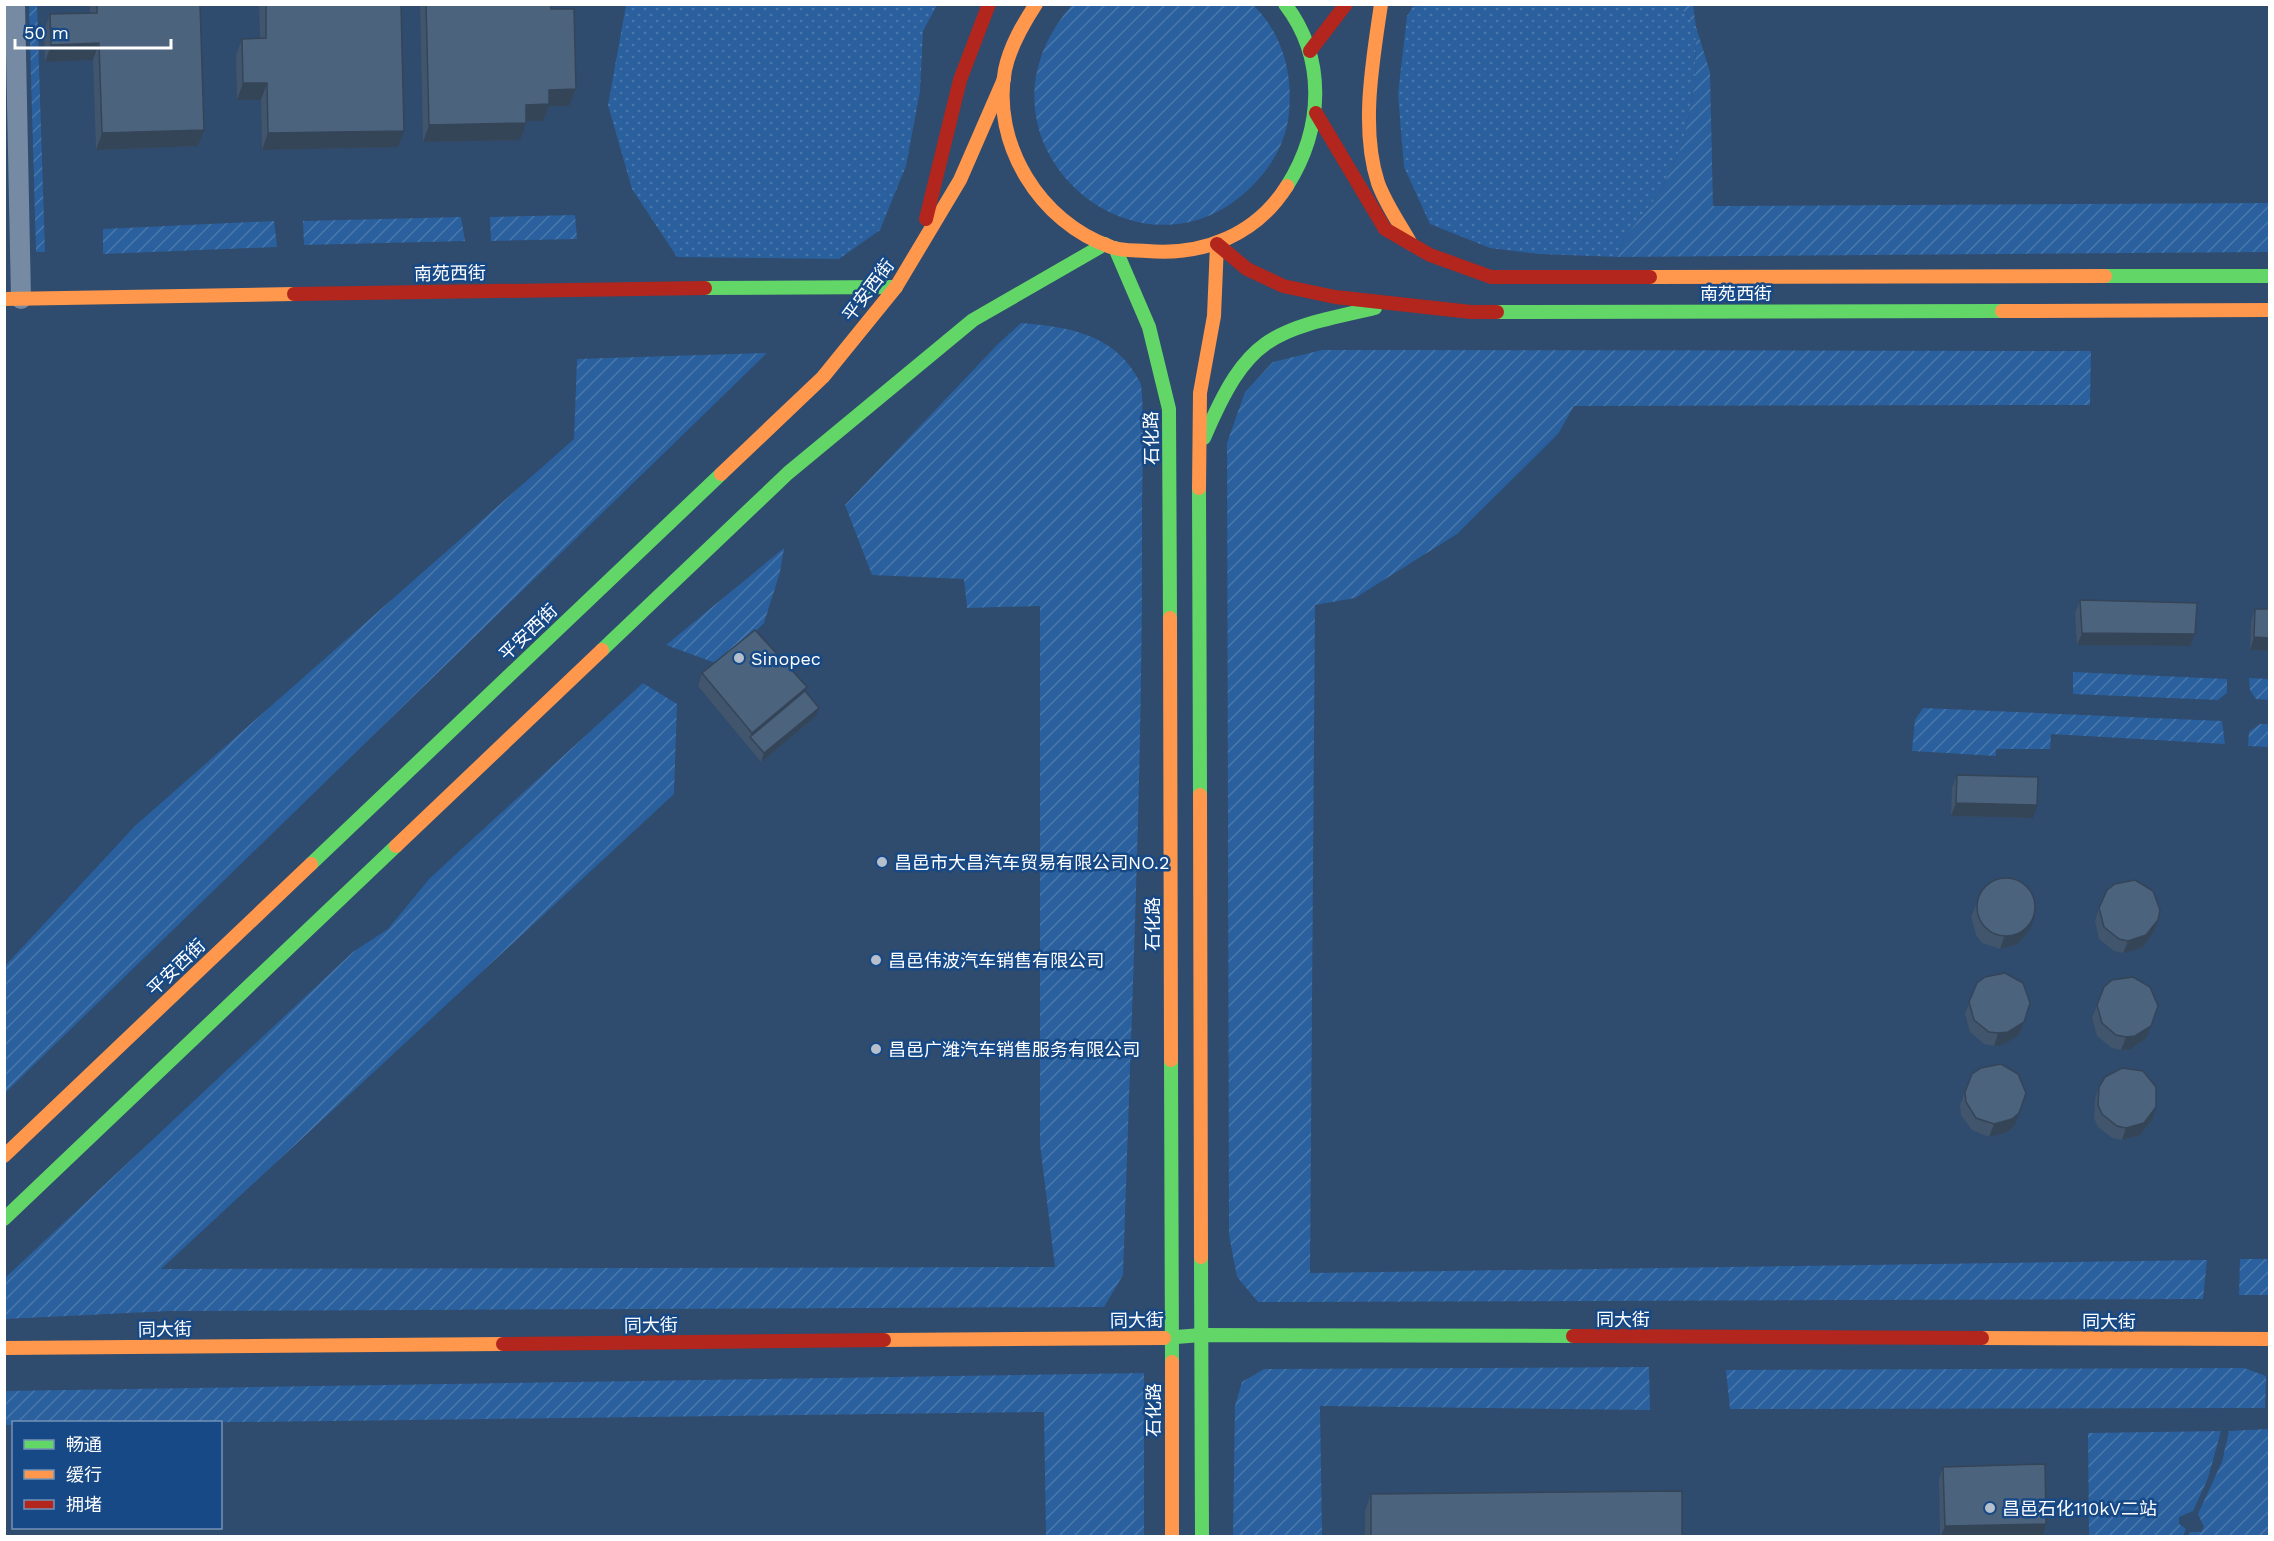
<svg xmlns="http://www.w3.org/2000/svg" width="2274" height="1541" viewBox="0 0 2274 1541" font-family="'Work Sans','Noto Sans SC',sans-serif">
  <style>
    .park { fill: url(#park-dots) }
    .garden { fill: url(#garden-furrows) }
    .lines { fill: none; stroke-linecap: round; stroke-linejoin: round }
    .street { stroke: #768ba3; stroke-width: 20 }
    .fast { stroke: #63d668; stroke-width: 14 }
    .slow { stroke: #ff974d; stroke-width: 14 }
    .jam { stroke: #b3261e; stroke-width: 14 }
    .wall { fill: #41556c }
    .shaded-wall { fill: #354558 }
    .building { fill: #4c637e; stroke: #354558; stroke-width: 1.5 }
    .poi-dot { fill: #b6c0cc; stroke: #164986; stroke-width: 2 }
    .labels { text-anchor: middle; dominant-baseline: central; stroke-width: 5; stroke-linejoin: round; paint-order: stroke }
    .street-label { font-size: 18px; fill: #fff; stroke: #164986 }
    .poi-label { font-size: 18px; fill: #fff; stroke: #164986; text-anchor: start }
  </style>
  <defs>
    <pattern id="park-dots" width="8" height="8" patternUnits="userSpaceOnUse" patternTransform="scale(1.5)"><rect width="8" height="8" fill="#2a609d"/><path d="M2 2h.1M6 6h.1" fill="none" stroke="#4a78ac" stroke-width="1.8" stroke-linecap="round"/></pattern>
    <pattern id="garden-furrows" width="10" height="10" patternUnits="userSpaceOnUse" patternTransform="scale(1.5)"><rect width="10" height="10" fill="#2a609d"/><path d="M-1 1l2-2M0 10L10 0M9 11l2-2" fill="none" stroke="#4a78ac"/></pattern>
  </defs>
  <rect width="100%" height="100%" fill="#2f4b6d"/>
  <g class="park">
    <path d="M626 5H937L923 31 920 91 906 166 880 230 839 259 677 257 632 189 608 105Z"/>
    <path d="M1414 5H1679L1696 27 1695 83 1683 143 1661 191 1623 240 1618 257 1539 254 1490 248 1430 224 1404 167 1398 94 1407 16Z"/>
  </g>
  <g class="garden">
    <path d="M29 5H37L45 252H36Z"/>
    <path d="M1072 5 1252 4C1282 32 1293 73 1289 112 1287 139 1273 165 1254 184 1141 302 954 140 1072 5Z"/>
    <path d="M1679 5H1693L1696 27 1710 72 1713 206 2269 203V252L1618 257 1623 240 1661 191 1683 143 1695 83 1696 27Z"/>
    <path d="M575 215 577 239 491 241 490 217Z"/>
    <path d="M461 217 465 241 304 245 303 221Z"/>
    <path d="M274 221 277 247 103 254V229Z"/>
    <path d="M1021 323C1070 327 1115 334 1140 382 1145 392 1142 497 1142 517 1143 769 1131 1022 1123 1275L1104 1307 170 1311 5 1319V1278L353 952 388 929 430 878 643 683 677 704 674 794 161 1269 1055 1267 1040 1144V606L967 608 964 579 872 575 845 505 997 345Z"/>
    <path d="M1322 350 2091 351 2090 405 1574 406 1558 434 1457 534 1355 598 1315 605 1310 1273 2207 1260 2203 1299 1258 1302 1237 1277 1229 1235 1227 443 1245 392 1273 362Z"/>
    <path d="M767 353 5 1093V966L135 826 574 439 577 359Z"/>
    <path d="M784 548 780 572 764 623 721 665 666 645Z"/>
    <path d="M2073 672 2227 679V693L2218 700 2073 694Z"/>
    <path d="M2249 678 2269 679V700L2256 699 2250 690Z"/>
    <path d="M1923 708 2222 721 2225 744 2051 734 2050 749H1996V756L1912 751 1915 720Z"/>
    <path d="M2260 724H2269V747L2248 746 2249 732Z"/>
    <path d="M2240 1259H2269V1295H2239Z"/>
    <path d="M1649 1367 1650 1410 1320 1406 1322 1536H1233L1235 1406 1242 1382 1264 1369Z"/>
    <path d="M2244 1368 2266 1376 2265 1408 1730 1409 1726 1370Z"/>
    <path d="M1144 1373V1536H1046L1044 1412 4 1425 5 1391Z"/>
    <path d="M2268 1429 2269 1536H2188L2190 1532H2201L2204 1527 2198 1514 2222 1462 2229 1431Z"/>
    <path d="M2221 1431 2208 1478 2193 1511 2179 1517V1524L2186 1529 2183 1536H2089L2088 1433Z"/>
  </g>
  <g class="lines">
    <path class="street" d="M15 4 21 299"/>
    <g class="fast">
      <path d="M1285 4C1327 59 1323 129 1287 186"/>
      <path d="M1115 248 1149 327 1169 409 1170 618"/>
      <path d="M2105 276H2270"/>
      <path d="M705 288 896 287"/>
      <path d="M1497 312 2002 311"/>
      <path d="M1204 438C1248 335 1270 331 1375 308"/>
      <path d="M1199 488 1200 795"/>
      <path d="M602 650 788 473 973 320 1105 244"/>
      <path d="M311 864 721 474"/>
      <path d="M1171 1060 1172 1362"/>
      <path d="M4 1219 396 846"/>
      <path d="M1201 1257 1202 1536"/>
      <path d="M1164 1338 1201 1335 1573 1336"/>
    </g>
    <g class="slow">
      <path d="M1036 4C1023 24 1010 46 1005 70 991 143 1040 223 1111 247 1122 251 1134 250 1147 251 1203 256 1256 235 1287 186"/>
      <path d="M1381 4C1373 60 1360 128 1378 183 1386 205 1400 224 1411 244"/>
      <path d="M1650 277 2105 276"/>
      <path d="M4 299 294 294"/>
      <path d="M2002 311 2270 310"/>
      <path d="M721 474 823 377 896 287 960 180 1004 79"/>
      <path d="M1199 488 1200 393 1214 316 1217 244"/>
      <path d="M1170 618 1171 1060"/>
      <path d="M1200 795 1201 1257"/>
      <path d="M396 846 602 650"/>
      <path d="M4 1156 311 864"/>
      <path d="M1982 1338 2270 1339"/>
      <path d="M884 1340 1164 1338"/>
      <path d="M4 1348 503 1344"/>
      <path d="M1172 1362V1536"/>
    </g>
    <g class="jam">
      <path d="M1310 51 1346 4"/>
      <path d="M1316 113 1385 229 1430 255 1491 277H1650"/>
      <path d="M926 219 960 80 989 4"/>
      <path d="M1217 244 1247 269 1283 286 1335 297 1471 312H1497"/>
      <path d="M294 294 705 288"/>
      <path d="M1573 1336 1982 1338"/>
      <path d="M503 1344 884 1340"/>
    </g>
  </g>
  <g class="wall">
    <path d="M90 4H200L204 130 198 146 96 150 93 60 45 62 44 31 50 14 90 13Z"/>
    <path d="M259 4H401L398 147 262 150 261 100H237L236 55 242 39 260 38Z"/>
    <path d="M420 4H550L551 9 576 89 569 106H549L543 121H526L520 140 423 142Z"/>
    <path d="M2080 600 2190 646 2077 645 2075 613Z"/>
    <path d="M2255 609H2270V651L2250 650 2251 622Z"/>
    <path d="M702 673 807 687 805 691 816 716 761 762 698 686Z"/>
    <path d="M1957 775 2033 818 1951 816 1952 788Z"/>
    <path d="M1976 905 2030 929 2018 944 2000 949 1982 943 1976 935 1971 917Z"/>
    <path d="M2099 908 2158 920 2154 932 2142 948 2123 953 2114 951 2099 939 2095 921Z"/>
    <path d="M1977 983 2019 1035 2003 1045 1994 1046 1984 1044 1970 1032 1965 1014Z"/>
    <path d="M2104 987 2146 1038 2131 1049 2121 1050 2112 1048 2097 1036 2092 1018Z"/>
    <path d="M2099 1087 2152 1120 2140 1135 2122 1140 2112 1138 2098 1127 2094 1118 2095 1099Z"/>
    <path d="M1965 1092 2015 1125 2008 1132 1989 1137 1972 1130 1961 1115 1960 1105Z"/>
    <path d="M1943 1467 2042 1536H1940L1939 1479Z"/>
    <path d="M1371 1494 1682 1536H1365V1511Z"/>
  </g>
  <g class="shaded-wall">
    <path d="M99 43 93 60 45 62 51 45Z"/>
    <path d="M243 83H267L261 100H237Z"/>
    <path d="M576 89 569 106H549L543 121H520L526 105 549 90Z"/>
    <path d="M526 123 520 140 423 142 429 125Z"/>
    <path d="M204 130 198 146 96 150 102 133Z"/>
    <path d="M404 131 398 147 262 150 268 133Z"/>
    <path d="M2082 633 2195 634 2190 646 2077 645Z"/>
    <path d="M2254 637 2270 638V651L2250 650Z"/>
    <path d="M807 687 802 700 750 737 752 733Z"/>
    <path d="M819 708 816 716 761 762 764 753Z"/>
    <path d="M1956 803 2037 805 2033 818 1951 816Z"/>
    <path d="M2035 916 2030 929 2018 944 2000 949 2004 937Z"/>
    <path d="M2158 920 2154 932 2142 948 2123 953 2128 941Z"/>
    <path d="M2024 1022 2019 1035 2003 1045 1994 1046 1998 1033Z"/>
    <path d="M2151 1026 2146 1038 2131 1049 2121 1050 2126 1037Z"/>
    <path d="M2156 1107 2152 1120 2140 1135 2122 1140 2126 1128Z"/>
    <path d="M2019 1113 2015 1125 2008 1132 1989 1137 1994 1124Z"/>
    <path d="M2046 1524 2042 1536H1941L1945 1526Z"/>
  </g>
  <g class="building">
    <path d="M97 4H200L204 130 102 133 99 43 51 45 50 14 97 13Z"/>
    <path d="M266 4H401L404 131 268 133 267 83H243L242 39 266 38Z"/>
    <path d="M426 4H550L551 9H574L576 89 549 90V104L526 105V123L429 125Z"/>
    <path d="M2080 600 2197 603 2195 634 2082 633Z"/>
    <path d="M2255 609H2270V638L2254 637Z"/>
    <path d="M755 630 807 687 752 733 702 673Z"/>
    <path d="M805 691 819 708 764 753 750 737Z"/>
    <path d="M1957 775 2038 777 2037 805 1956 803Z"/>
    <circle cx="2006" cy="907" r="29"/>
    <path d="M2135 880 2153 891 2160 910 2158 920 2146 935 2128 941 2119 939 2104 927 2099 908 2107 890 2115 884Z"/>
    <path d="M2005 973 2023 983 2030 1003 2024 1022 2008 1032 1998 1033 1989 1032 1974 1020 1969 1002 1977 983 1985 977Z"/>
    <path d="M2133 977 2150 987 2158 1006 2151 1026 2135 1036 2126 1037 2116 1035 2102 1023 2097 1005 2104 987 2112 980Z"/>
    <path d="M2001 1064 2018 1074 2026 1093 2019 1113 2012 1119 1994 1124 1976 1118 1966 1102 1965 1092 1972 1074 1981 1068Z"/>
    <path d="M2122 1068 2143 1071 2156 1087V1107L2144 1123 2126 1128 2117 1126 2102 1114 2098 1105 2099 1087 2105 1077Z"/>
    <path d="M2045 1464 2046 1524 1945 1526 1943 1467Z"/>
    <path d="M1682 1491V1536H1371V1494Z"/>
  </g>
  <g class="poi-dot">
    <circle cx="739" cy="658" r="6"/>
    <circle cx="882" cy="862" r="6"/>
    <circle cx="876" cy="960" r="6"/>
    <circle cx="876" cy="1049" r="6"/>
    <circle cx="1990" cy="1508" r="6"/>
  </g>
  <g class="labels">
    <g class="street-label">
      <text transform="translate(450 273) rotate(-1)">南苑西街</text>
      <text transform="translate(868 290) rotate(-53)">平安西街</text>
      <text x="1736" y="293">南苑西街</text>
      <text transform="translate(1151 438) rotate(-91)">石化路</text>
      <text transform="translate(528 632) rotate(-44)">平安西街</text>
      <text transform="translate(1152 924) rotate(-90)">石化路</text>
      <text transform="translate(176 967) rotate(-44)">平安西街</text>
      <text x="1623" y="1319">同大街</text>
      <text transform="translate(1137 1320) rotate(-1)">同大街</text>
      <text x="2109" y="1321">同大街</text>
      <text transform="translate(651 1325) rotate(-1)">同大街</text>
      <text transform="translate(165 1329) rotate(-1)">同大街</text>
      <text transform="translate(1153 1410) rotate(-90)">石化路</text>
    </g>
    <g class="poi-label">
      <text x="751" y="658">Sinopec</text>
      <text x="894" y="862">昌邑市大昌汽车贸易有限公司NO.2</text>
      <text x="888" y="960">昌邑伟波汽车销售有限公司</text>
      <text x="888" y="1049">昌邑广潍汽车销售服务有限公司</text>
      <text x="2002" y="1508">昌邑石化110kV二站</text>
    </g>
  </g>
  <rect width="2274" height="1541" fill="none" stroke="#ffffff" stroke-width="12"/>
  <rect x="12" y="1421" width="210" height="108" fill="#164986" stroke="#7392b6" stroke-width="1.5"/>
  <rect x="24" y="1440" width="30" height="9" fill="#63d668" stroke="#7392b6" stroke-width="1.5"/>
  <text x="66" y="1451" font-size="18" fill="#ffffff">畅通</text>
  <rect x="24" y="1470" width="30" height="9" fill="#ff974d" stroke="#7392b6" stroke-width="1.5"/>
  <text x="66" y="1481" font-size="18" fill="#ffffff">缓行</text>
  <rect x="24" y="1500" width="30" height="9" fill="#b3261e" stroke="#7392b6" stroke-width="1.5"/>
  <text x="66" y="1511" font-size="18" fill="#ffffff">拥堵</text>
  <path d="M15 39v9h156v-9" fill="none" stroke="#ffffff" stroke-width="3"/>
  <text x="24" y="39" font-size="18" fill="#ffffff" stroke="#164986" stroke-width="4.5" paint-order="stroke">50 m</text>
</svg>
